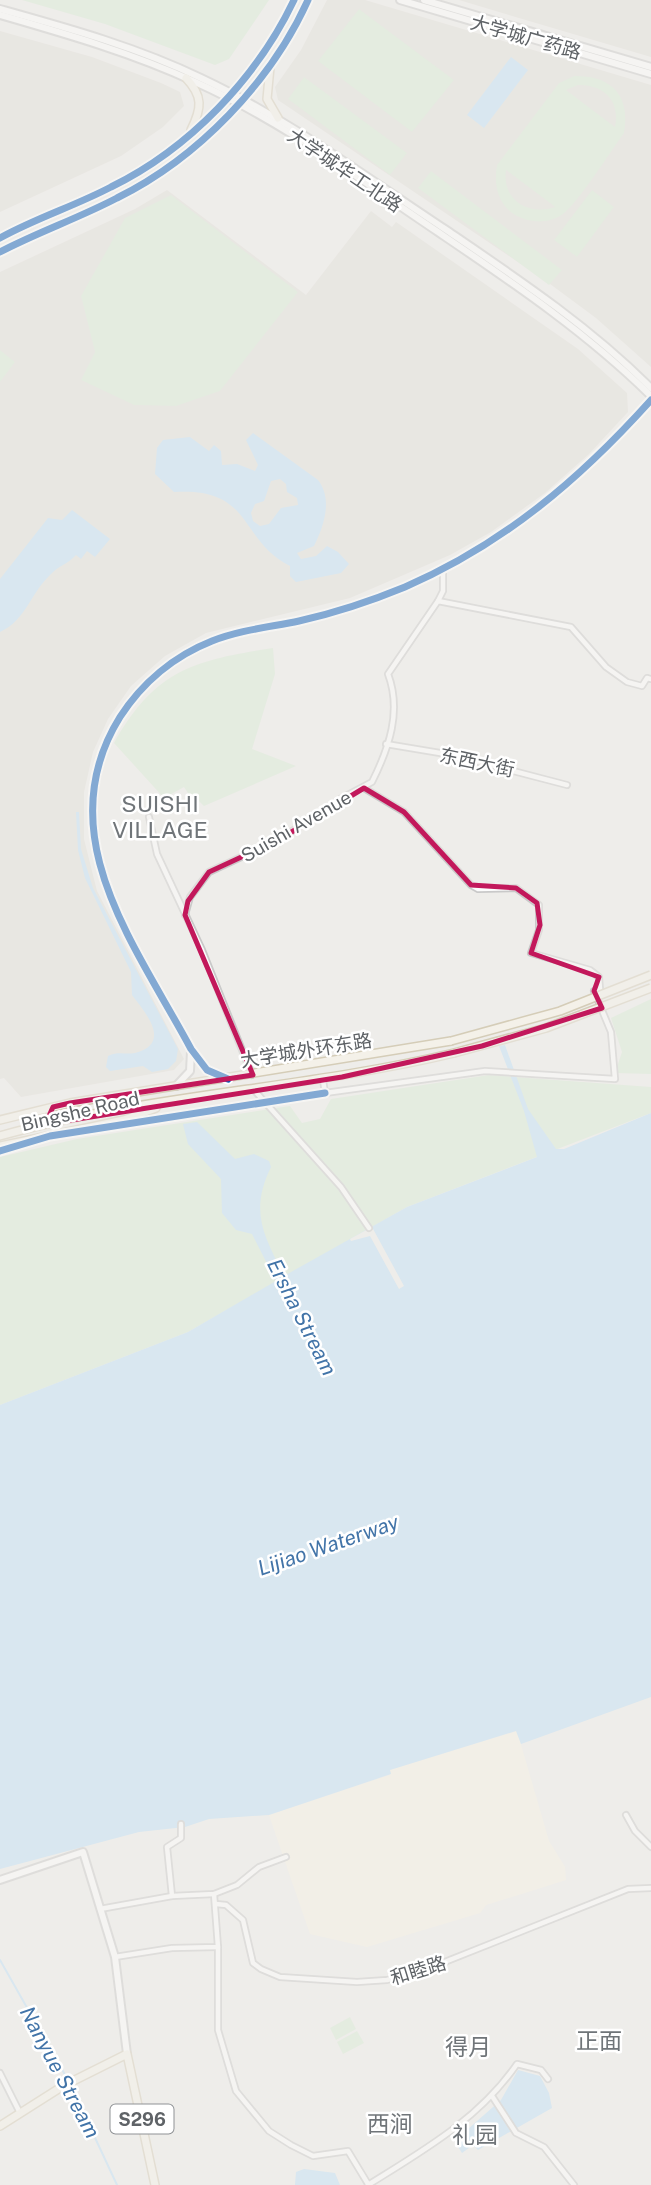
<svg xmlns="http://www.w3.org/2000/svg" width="651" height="2185" viewBox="0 0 651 2185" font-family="'Public Sans','Noto Sans SC',sans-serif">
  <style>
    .commercial { fill: #f6f2e4 }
    .education { fill: #e1dfda }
    .green { fill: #d7ead6; fill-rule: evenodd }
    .water { fill: #bee0f8; fill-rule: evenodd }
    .pier { fill: #eeedea }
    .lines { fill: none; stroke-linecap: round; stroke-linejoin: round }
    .stream { stroke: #bee0f8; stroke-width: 2 }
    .street-casing { stroke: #c9c9c9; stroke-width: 8 }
    .secondary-casing { stroke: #cbcbcb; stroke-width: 10 }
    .primary-casing { stroke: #d5cdb8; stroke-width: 10 }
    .street { stroke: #fcfcfc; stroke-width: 4.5 }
    .secondary { stroke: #fcfcfc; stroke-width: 6 }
    .primary { stroke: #f4f1e9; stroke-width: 7 }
    .primary-bridge-casing { stroke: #d5cdb8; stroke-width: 10; stroke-linecap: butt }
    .primary-bridge { stroke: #f4f1e9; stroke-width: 7 }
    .cycleway-casing { stroke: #fff; stroke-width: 11 }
    .cycleway { stroke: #0057b8; stroke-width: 7 }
    .marked { fill: none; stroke: #c2185b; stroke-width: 5; stroke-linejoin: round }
    .labels { text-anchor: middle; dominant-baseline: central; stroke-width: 5; stroke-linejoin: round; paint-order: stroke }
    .shield { fill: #fff; stroke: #8f9295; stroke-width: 2 }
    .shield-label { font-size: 18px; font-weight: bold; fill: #5f6367 }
    .street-label { font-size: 19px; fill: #5f6367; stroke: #fff }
    .water-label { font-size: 21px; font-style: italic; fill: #4274a8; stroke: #fff }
    .quarter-label { font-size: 23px; fill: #707579; stroke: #fff }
  </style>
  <rect width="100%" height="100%" fill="#eeedea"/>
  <path class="commercial" d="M517 1731 549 1841 565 1867 566 1880 486 1905 480 1913 367 1947 310 1934 269 1815 390 1775V1770Z"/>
  <g class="education">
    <path d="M327 0H365L651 85V367L596 318 546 281 278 100 275 87 301 50Z"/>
    <path d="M459 0H651V57L499 12Z"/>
    <path d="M0 31 92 57 161 83 180 92 184 106 163 127 121 156 0 212Z"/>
    <path d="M167 190 306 295 371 211 392 227 396 222 578 349 627 393 628 412 589 454 545 493 491 532 450 555 350 598 206 633 165 656 131 686 108 719 93 752 84 792V839L97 891 184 1059 174 1070 21 1097 4 1078 0 1079V272L135 209Z"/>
  </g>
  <g class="green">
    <path d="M22 0H269L229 59 215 65 105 24Z"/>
    <path d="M359 9 454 80 412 132 318 61Z"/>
    <path d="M574 76C611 75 631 95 624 133 611 151 578 203 563 214 549 225 526 223 512 213 496 201 494 182 497 165L559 83ZM578 85C604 85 620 100 615 127L566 90ZM506 170 554 206 555 207C528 216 502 200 506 170Z"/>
    <path d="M304 77 407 153 390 175 288 99Z"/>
    <path d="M431 171 562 270 549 285 418 188Z"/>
    <path d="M592 190 614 207 577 257 554 240Z"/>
    <path d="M171 195 298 292 220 391 176 406 134 405 81 380 95 352 81 296 125 218Z"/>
    <path d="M0 350 15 362 0 382Z"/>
    <path d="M273 648 275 674 252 749 296 766 204 806 197 799 194 802 184 787 164 798 114 743C155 670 194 660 273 648Z"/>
    <path d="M651 999V1074L615 1073 622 1052 611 1018Z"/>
    <path d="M489 1075 651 1087V1113L407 1207 188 1332 0 1405V1157L77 1139 290 1106 302 1123 320 1119 331 1099Z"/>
    <path d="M350 2017 356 2029 336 2040 330 2028Z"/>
    <path d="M357 2031 364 2043 343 2054 337 2042Z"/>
  </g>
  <g class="water">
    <path d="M511 57 528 70 484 128 467 115Z"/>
    <path d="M253 433 318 480C333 499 324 526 314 546L297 553 301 559 316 556 327 546 338 552 349 564 341 573 296 582 290 576V566C238 540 254 487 174 492L155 474 157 448 163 440 190 437 209 451 214 445 221 451 222 465 237 464 255 471 258 465 246 440ZM280 479 286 484 287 492 297 498 298 505 281 508 269 524 260 526 253 521 251 513 255 504 264 501 271 481Z"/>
    <path d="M72 510 110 539 95 557 87 551 81 559 76 555C68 564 58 566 50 575 30 594 26 620 0 632V579L48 518 62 520Z"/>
    <path d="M76 812H79L81 849 93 888 178 1049 176 1061 168 1069 152 1072 143 1066 110 1071 106 1067 108 1056C119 1051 125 1055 135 1053 174 1043 143 1010 132 995L131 972 85 878 78 850Z"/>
    <path d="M505 1045 528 1109 556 1149H564L651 1113V1697L521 1744 516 1731 390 1770 391 1774 269 1815 209 1819 185 1827 139 1832 0 1869V1405L188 1332 276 1281 252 1234 236 1230 222 1213 221 1179 188 1144 183 1124 197 1122 235 1159 254 1154 269 1161 271 1167C249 1212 264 1235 284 1276L407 1207 537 1157 524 1111 499 1046Z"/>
    <path d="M518 2070 540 2076 549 2093 552 2108 478 2150 473 2145 462 2153 457 2145 460 2136 501 2100Z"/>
    <path d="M304 2169 335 2173 340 2185H295L296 2172Z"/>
  </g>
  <path class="pier" d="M372 1227 404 1286 399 1289 370 1236 351 1241 350 1239Z"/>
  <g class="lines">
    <g class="stream">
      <path d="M0 1960 68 2080"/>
      <path d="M70 2084 117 2185"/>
    </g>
    <defs>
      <g id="street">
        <path d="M438 601 443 591V572"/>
        <path d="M386 744 452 755 567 785"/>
        <path d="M149 817 157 854 202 950 252 1075"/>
        <path d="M185 915 190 897 209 872 280 839 340 799 372 782C389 748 402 711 388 674L438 601 571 627 606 667 627 682 642 686 647 678 651 679"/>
        <path d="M323 1080 325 1093 485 1071 615 1079 611 1032 594 991 600 989 599 977 590 970 531 953 539 930V905L516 888 478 889 471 885 404 812 364 788"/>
        <path d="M254 1090 341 1187 369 1228"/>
        <path d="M626 1815 635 1831 651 1847"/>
        <path d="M172 1896 167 1847 181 1838V1824"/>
        <path d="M216 1904 226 1905 243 1920 253 1963 261 1969 280 1977 357 1982 387 1980 427 1969 628 1889 651 1888"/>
        <path d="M100 1909 172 1896 214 1894 237 1885 259 1867 286 1857"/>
        <path d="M218 1947V2030L236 2091 269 2131 291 2145 313 2156 348 2151 368 2184"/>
        <path d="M115 1957 172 1948 218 1947 214 1894"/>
        <path d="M0 2073 20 2113"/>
        <path d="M492 2096 516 2133 544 2147 574 2185"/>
        <path d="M368 2185C424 2150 479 2119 517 2064L541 2070 548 2079"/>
      </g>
      <g id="secondary">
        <path d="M400 0 651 74"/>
        <path d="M424 0 651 67"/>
        <path d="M0 9C68 28 137 47 201 78 288 119 365 176 445 229 517 278 589 326 651 388"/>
        <path d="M0 15C66 34 132 53 195 82 282 121 359 179 438 232 513 283 586 332 651 396"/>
        <path d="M221 1077 207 1070 191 1049C136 946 47 834 120 717 142 683 174 656 212 641 240 630 270 627 299 621 335 613 371 601 405 587 504 544 580 479 651 400"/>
        <path d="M176 1086 190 1071 191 1051"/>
        <path d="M0 1880 83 1852 115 1957 127 2054"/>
      </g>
      <g id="primary">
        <path d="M270 67 267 99 278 118"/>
        <path d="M186 78C203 96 202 108 191 130"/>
        <path d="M0 238C36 218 75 206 111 187 189 149 257 78 294 0"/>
        <path d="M0 252C38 232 79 218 117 198 198 158 271 82 308 0"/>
        <path d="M0 1120 70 1103 451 1041"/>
        <path d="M0 1136C148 1094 304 1089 454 1053"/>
        <path d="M0 1146 124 1120 156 1108"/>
        <path d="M0 2126 63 2086 127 2054 155 2185"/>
      </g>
    </defs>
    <use href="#street" class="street-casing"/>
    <use href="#secondary" class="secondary-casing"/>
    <use href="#primary" class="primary-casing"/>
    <use href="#street" class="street"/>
    <use href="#secondary" class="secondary"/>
    <use href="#primary" class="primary"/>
    <defs>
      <g id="primary-bridge">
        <path d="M451 1041 560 1011 651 975"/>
        <path d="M454 1053 546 1028 651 988"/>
      </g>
    </defs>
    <use href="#primary-bridge" class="primary-bridge-casing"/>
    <use href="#primary-bridge" class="primary-bridge"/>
    <defs>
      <g id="cycleway">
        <path d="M0 238C36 218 75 206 111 187 189 149 257 78 294 0"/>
        <path d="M0 252C38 232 79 218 117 198 198 158 271 82 308 0"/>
        <path d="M228 1079 207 1070 191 1049C136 946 47 834 120 717 142 683 174 656 212 641 240 630 270 627 299 621 335 613 371 601 405 587 504 544 580 479 651 400"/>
        <path d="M0 1151 50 1136 325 1093"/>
      </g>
    </defs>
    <use href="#cycleway" class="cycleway-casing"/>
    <use href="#cycleway" class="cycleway"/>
  </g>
  <path d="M0 0H651V2185H0ZM364 788 404 812 471 885 516 888 537 903 540 925 531 953 599 977 594 991 602 1008 482 1046 342 1077 59 1122 49 1116 53 1107 70 1103 253 1075 185 915 188 901 209 872 280 839Z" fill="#eeedea" fill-opacity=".55" fill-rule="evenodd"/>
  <path class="marked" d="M364 788 404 812 471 885 516 888 537 903 540 925 531 953 599 977 594 991 602 1008 482 1046 342 1077 59 1122 49 1116 53 1107 70 1103 253 1075 185 915 188 901 209 872 280 839Z"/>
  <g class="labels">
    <rect class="shield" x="110.5" y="2104.5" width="63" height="29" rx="5"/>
    <g class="shield-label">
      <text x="142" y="2119">S296</text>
    </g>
    <g class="street-label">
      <text transform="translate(526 37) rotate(16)">大学城广药路</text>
      <text transform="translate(345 170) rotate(34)">大学城华工北路</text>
      <text transform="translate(477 762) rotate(12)">东西大街</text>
      <text transform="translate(296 826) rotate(-30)">Suishi Avenue</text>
      <text transform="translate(306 1050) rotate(-9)">大学城外环东路</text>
      <text transform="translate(80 1111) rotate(-13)">Bingshe Road</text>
      <text transform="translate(418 1970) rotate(-17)">和睦路</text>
    </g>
    <g class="water-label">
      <text transform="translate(302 1317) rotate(63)">Ersha Stream</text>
      <text transform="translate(328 1545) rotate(-19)">Lijiao Waterway</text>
      <text transform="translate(60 2072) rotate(62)">Nanyue Stream</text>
    </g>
    <g class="quarter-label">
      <text x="160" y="803">SUISHI<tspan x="160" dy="26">VILLAGE</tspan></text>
      <text x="599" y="2040">正面</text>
      <text x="468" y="2046">得月</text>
      <text x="390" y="2123">西涧</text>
      <text x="475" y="2134">礼园</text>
    </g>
  </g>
</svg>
